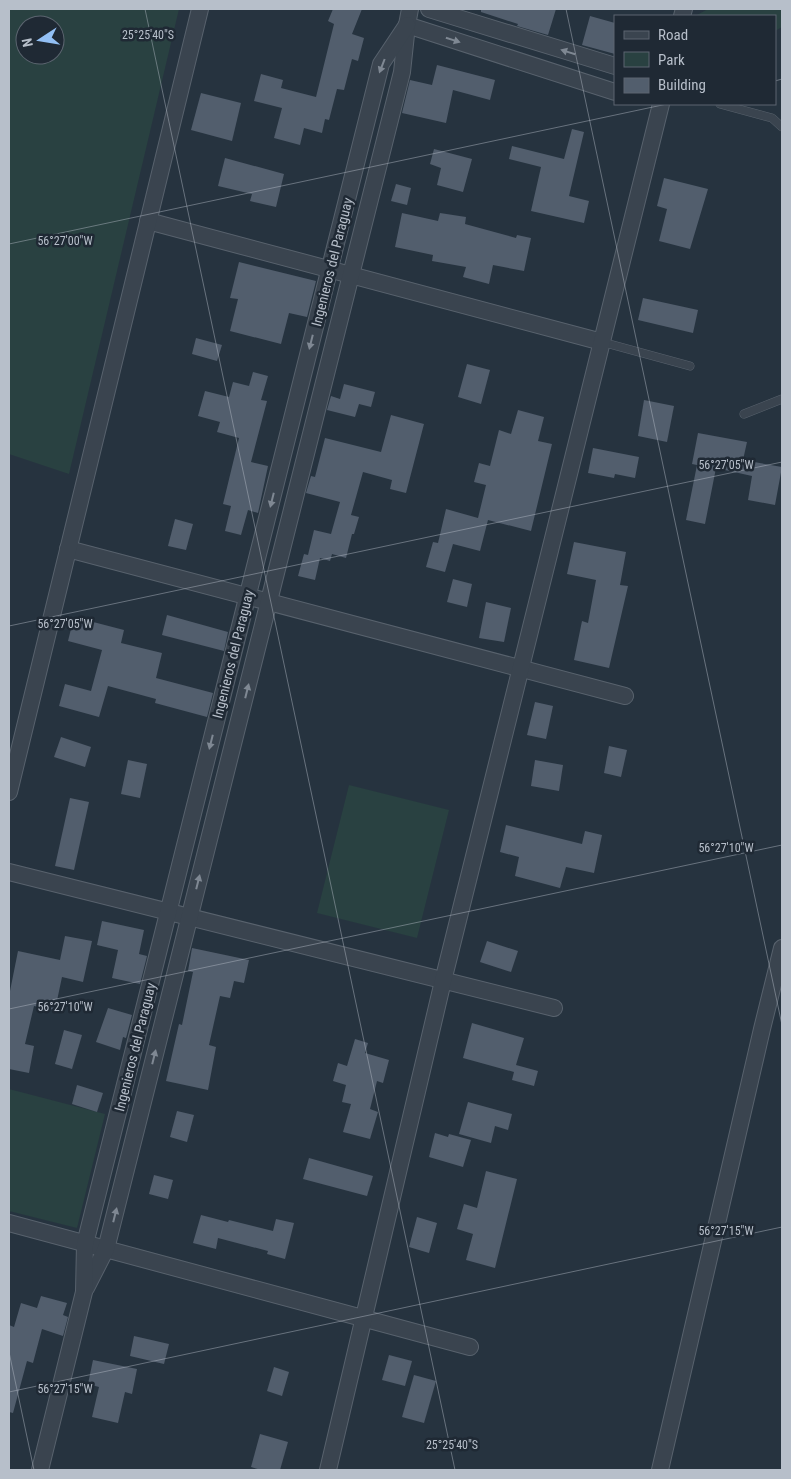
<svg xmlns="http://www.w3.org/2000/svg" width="791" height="1479" viewBox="0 0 791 1479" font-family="'Roboto Condensed',sans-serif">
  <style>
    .green { fill: #294141; fill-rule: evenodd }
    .building { fill: #525e6d }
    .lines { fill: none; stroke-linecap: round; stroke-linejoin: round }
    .service-casing { stroke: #58626d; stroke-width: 9 }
    .minor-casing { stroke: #58626d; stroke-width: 18 }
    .service { stroke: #3a444f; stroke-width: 8 }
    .minor { stroke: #3a444f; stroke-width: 16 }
    .oneway { fill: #7f8893 }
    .ticks { fill: none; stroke: #b7bfca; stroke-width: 1; stroke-opacity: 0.45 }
    .labels { text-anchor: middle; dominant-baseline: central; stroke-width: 5; stroke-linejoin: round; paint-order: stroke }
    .street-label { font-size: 14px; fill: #b7bfca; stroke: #1f2934 }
    .ticks-label { font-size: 12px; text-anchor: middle; fill: #b7bfca; stroke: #1f2934; stroke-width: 5; stroke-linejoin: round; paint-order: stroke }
  </style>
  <rect width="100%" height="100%" fill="#26333f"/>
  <g class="green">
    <path d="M9 9H179L69 474 9 454ZM25 25H55V55H25Z"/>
    <path d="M708 9H782V27L775 31V16H695Z"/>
    <path d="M349 785 449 810 417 938 317 913Z"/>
    <path d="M9 1089 105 1114 77 1228 9 1211Z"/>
  </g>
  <g class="building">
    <path d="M333 9H362L352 34 364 38 358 61 352 59 344 90 337 89 329 120 325 119 322 133 304 128 300 145 274 138 282 108 254 101 261 74 283 80 281 88 316 97 334 24 328 21Z"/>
    <path d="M481 9H556L548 35 517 26 518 24 481 12Z"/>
    <path d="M590 16 615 23V54L582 45Z"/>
    <path d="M437 65 495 80 490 100 453 90 446 123 402 113 410 80 432 85Z"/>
    <path d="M201 93 241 103 232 141 191 130Z"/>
    <path d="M572 129 584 132 569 196 589 201 584 223 531 211 541 167 509 159 512 146 564 159Z"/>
    <path d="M434 149 472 159 463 192 437 185 441 168 430 164Z"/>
    <path d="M225 158 284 174 276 207 250 201 252 194 218 186Z"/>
    <path d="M664 178 708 189 690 249 659 241 667 209 657 206Z"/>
    <path d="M396 184 411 188 407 205 391 201Z"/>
    <path d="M402 213 438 221 440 213 466 217 465 224 516 238 517 235 531 238 524 271 493 265 489 284 463 277 466 267 432 261 433 255 395 247Z"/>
    <path d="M239 262 316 281 307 317 289 313 281 344 230 331 238 299 230 298Z"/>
    <path d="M643 298 698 310 693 333 638 320Z"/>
    <path d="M196 338 222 345 217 361 192 354Z"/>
    <path d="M467 364 490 370 481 404 458 397Z"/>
    <path d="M253 372 268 376 261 400 267 401 251 462 268 466 258 513 248 510 241 535 225 531 231 506 223 504 239 438 217 432 220 422 198 416 205 391 229 397 233 382 249 386Z"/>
    <path d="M344 384 375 392 371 407 359 404 355 417 327 410 331 396 340 399Z"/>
    <path d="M644 400 674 406 667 442 638 436Z"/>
    <path d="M518 410 544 417 538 441 552 444 531 531 488 520 480 551 453 544 445 572 426 567 433 542 438 543 446 509 478 518 486 485 474 482 479 463 490 466 499 430 511 434Z"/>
    <path d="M391 415 424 424 406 493 390 489 392 480 363 472 351 515 359 517 354 534H352L346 558 332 554 330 561 320 558 315 580 298 576 304 554 308 555 314 530 331 534 340 502 306 493 311 476 315 477 325 438 381 452Z"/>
    <path d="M698 433 747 442 743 460 782 467 775 505 748 500 752 476 716 468 705 524 686 520 697 465 692 464Z"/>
    <path d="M593 448 639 457 635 478 615 474 614 478 588 473Z"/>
    <path d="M175 519 193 524 186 550 168 546Z"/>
    <path d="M574 542 626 552 620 585 628 586 609 668 574 660 582 621 588 623 596 580 567 574Z"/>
    <path d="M453 579 472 584 467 607 447 602Z"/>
    <path d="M486 602 511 608 504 642 479 638Z"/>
    <path d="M167 615 228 632 224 651 162 635Z"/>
    <path d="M74 617 124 630 121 643 162 653 156 678 213 693 207 717 155 703 156 699 108 686 99 717 59 706 65 684 91 691 102 650 68 641Z"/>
    <path d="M535 702 553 706 546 739 527 735Z"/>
    <path d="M61 737 91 747 85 767 54 757Z"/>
    <path d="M609 746 627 750 621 777 604 773Z"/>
    <path d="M128 760 147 764 140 798 121 794Z"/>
    <path d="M535 760 563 765 559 791 531 786Z"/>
    <path d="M70 798 89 802 74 870 55 866Z"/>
    <path d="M506 825 582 844 585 831 602 835 594 873 566 867 560 888 515 876 519 857 500 852Z"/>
    <path d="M102 921 144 930 139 954 147 956 140 984 112 978 118 950 97 945Z"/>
    <path d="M65 936 92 941 83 982 62 977 55 1010 34 1006 25 1044 34 1046 29 1073 9 1069V996L18 951 60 960Z"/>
    <path d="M487 941 518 951 511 972 480 962Z"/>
    <path d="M192 948 249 960 244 983 234 981 230 998 220 996 209 1045 216 1047 208 1090 166 1081 179 1024 182 1025 193 972 188 971Z"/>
    <path d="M108 1008 132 1015 126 1038 123 1037 120 1050 96 1042Z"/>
    <path d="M472 1023 524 1038 516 1065 538 1071 534 1086 512 1080 514 1072 463 1058Z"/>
    <path d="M64 1030 82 1035 72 1069 55 1064Z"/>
    <path d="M355 1039 368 1043 365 1053 389 1060 383 1083 377 1081 370 1109 378 1112 370 1139 343 1132 351 1104 342 1102 346 1085 333 1081 338 1063 347 1066Z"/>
    <path d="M77 1085 103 1093 97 1112 72 1104Z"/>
    <path d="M468 1102 512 1114 508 1130 495 1126 491 1143 459 1134Z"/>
    <path d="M177 1111 194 1115 187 1142 170 1137Z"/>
    <path d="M435 1133 448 1137 449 1134 471 1140 463 1167 429 1157Z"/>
    <path d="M309 1158 373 1176 367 1196 303 1179Z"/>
    <path d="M486 1171 517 1179 495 1268 466 1260 473 1234 457 1229 464 1204 477 1208Z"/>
    <path d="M154 1175 173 1180 168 1199 149 1194Z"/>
    <path d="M201 1215 228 1222 229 1220 273 1231 276 1219 294 1223 285 1259 267 1254 268 1251 218 1238 216 1249 193 1243Z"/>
    <path d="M417 1217 437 1223 429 1253 409 1247Z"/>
    <path d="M41 1296 67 1303 63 1315 68 1317 63 1336 42 1329 33 1363 27 1361 13 1413 9 1412V1325L14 1327 21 1303 37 1308Z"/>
    <path d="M134 1336 169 1344 164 1364 130 1356Z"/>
    <path d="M389 1355 412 1361 405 1386 382 1380Z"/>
    <path d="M93 1360 137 1369 132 1394 125 1392 118 1423 92 1417 99 1387 88 1384Z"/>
    <path d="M274 1367 289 1372 282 1396 267 1391Z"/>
    <path d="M414 1375 436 1381 424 1423 402 1417Z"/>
    <path d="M260 1434 288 1442 280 1470H261L251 1467Z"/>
  </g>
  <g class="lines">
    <defs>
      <g id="service">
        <path d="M720 104 772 118 782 127"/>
        <path d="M602 342 690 366"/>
        <path d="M744 414 782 399"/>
      </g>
      <g id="minor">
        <path d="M429 9 615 66"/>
        <path d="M682 16 684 9"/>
        <path d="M407 25 615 92"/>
        <path d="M148 221 602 342"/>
        <path d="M68 549 625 696"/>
        <path d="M9 792 200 9"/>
        <path d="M9 872 554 1008"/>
        <path d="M9 1223 470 1347"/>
        <path d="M86 1288 106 1249 402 72 407 25 410 9"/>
        <path d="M40 1470 84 1292 85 1244 381 64 407 25"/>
        <path d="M328 1470 443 981 661 104"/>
        <path d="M660 1470 762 1029 782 948"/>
      </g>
    </defs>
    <use href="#service" class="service-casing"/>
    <use href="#minor" class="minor-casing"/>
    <use href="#service" class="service"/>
    <use href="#minor" class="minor"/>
  </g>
  <defs><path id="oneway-solid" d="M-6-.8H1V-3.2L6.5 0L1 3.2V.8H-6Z" transform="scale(1.25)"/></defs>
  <g class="oneway">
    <use href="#oneway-solid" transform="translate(453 40) rotate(18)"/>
    <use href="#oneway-solid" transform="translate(568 52) rotate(-163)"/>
    <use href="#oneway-solid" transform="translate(382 66) rotate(111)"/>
    <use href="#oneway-solid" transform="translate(311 342) rotate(104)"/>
    <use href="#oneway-solid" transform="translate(272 500) rotate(104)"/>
    <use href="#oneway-solid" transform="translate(247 691) rotate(-76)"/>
    <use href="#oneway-solid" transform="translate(211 742) rotate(104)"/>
    <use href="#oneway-solid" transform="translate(198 882) rotate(-76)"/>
    <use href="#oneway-solid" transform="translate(154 1057) rotate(-76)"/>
    <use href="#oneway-solid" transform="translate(115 1215) rotate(-76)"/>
  </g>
  <path class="ticks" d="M145 9 455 1470M566 9 782 1025M775 81 782 79M9 244 667 104M9 626 782 462M9 1009 782 845M9 1352 34 1470M9 1392 782 1227"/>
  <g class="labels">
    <g class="street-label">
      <text transform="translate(332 262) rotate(-76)">Ingenieros del Paraguay</text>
      <text transform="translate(233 654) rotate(-76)">Ingenieros del Paraguay</text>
      <text transform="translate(135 1047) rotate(-76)">Ingenieros del Paraguay</text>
    </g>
  </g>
  <g class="ticks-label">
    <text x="148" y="39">25°25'40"S</text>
    <text x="65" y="245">56°27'00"W</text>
    <text x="726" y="469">56°27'05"W</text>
    <text x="65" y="628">56°27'05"W</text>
    <text x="726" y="852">56°27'10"W</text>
    <text x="65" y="1011">56°27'10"W</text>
    <text x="726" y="1235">56°27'15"W</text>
    <text x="65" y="1393">56°27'15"W</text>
    <text x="452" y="1449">25°25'40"S</text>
  </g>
  <rect width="791" height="1479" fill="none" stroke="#b7bfca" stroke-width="20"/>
  <rect x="614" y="15" width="162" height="90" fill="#1f2934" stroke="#5c6570"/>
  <rect x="624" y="31" width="25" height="8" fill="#3a444f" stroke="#5c6570"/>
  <text x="658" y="40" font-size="15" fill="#b7bfca">Road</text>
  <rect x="624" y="52" width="25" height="15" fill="#294141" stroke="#5c6570"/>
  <text x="658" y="65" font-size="15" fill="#b7bfca">Park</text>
  <rect x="624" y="78" width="25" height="15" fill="#525e6d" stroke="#5c6570"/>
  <text x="658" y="90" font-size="15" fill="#b7bfca">Building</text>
  <g transform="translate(40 40) rotate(258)"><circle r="24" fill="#1f2934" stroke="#5c6570"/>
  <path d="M0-4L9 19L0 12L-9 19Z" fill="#92bff4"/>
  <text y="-8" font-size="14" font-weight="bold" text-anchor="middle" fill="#b7bfca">N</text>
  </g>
</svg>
